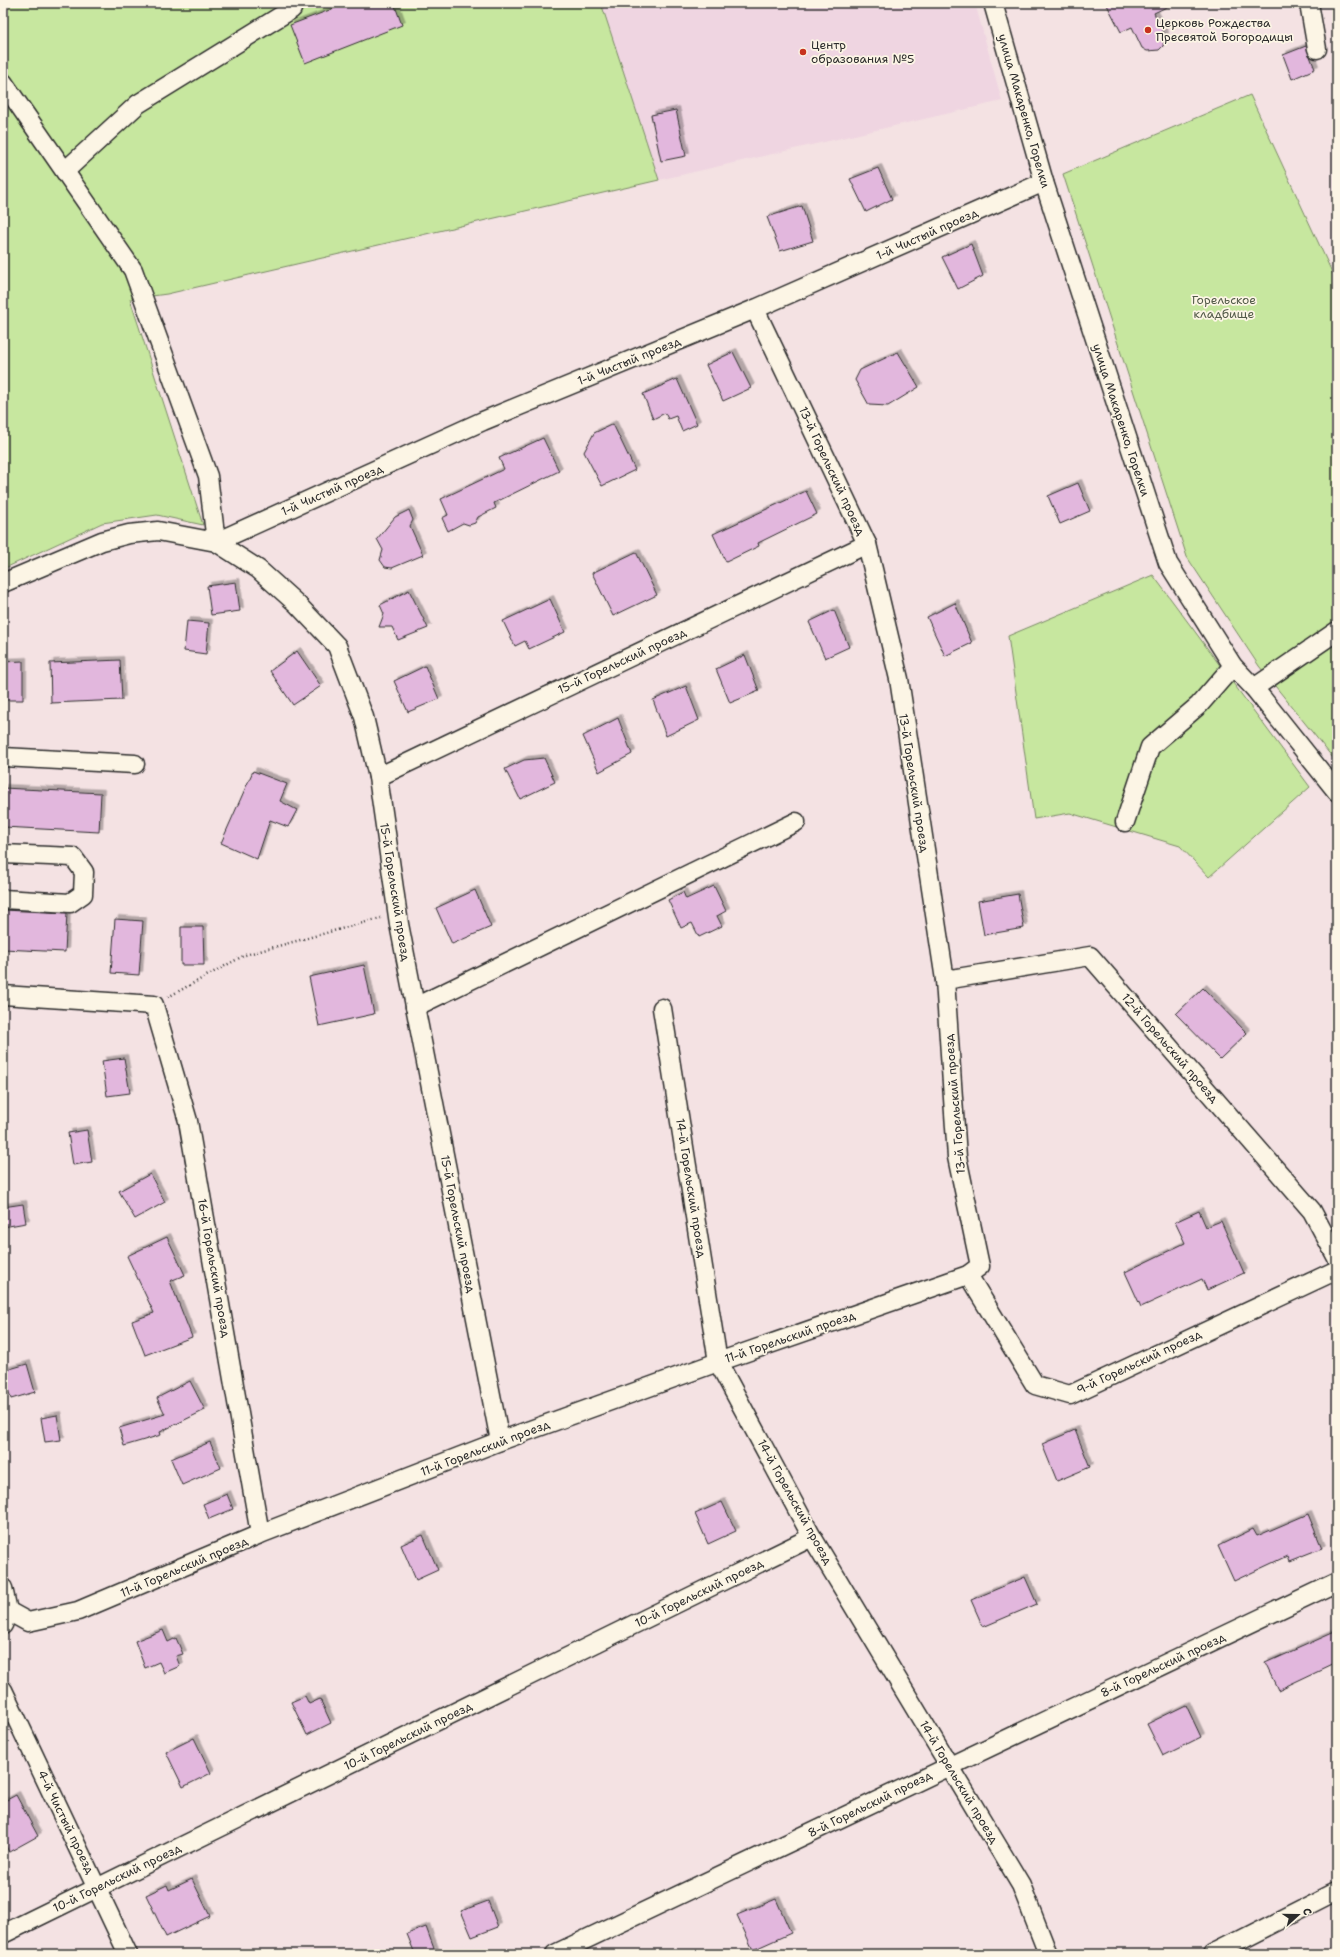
<svg xmlns="http://www.w3.org/2000/svg" width="1340" height="1957" viewBox="0 0 1340 1957" font-family="'Shantell Sans',sans-serif">
  <style>
    .built { fill: #efd5e1 }
    .green { fill: #c7e79f; stroke: #798965 }
    .building { fill: #e2b7dd; stroke: #2b2b2b; filter: url(#shadow) }
    .lines { fill: none; stroke-linecap: round; stroke-linejoin: round }
    .minor-casing { stroke: #2b2b2b; stroke-width: 21 }
    .path { stroke: #2b2b2b; stroke-width: 2.5; stroke-dasharray: 1 3; stroke-linecap: butt }
    .minor { stroke: #fcf5e5; stroke-width: 18 }
    .poi-dot { fill: #c8321e; stroke: #fcf5e5; stroke-width: 1.5 }
    .labels { text-anchor: middle; dominant-baseline: central; stroke-width: 3.5; stroke-linejoin: round; paint-order: stroke }
    .poi-label { font-size: 12px; fill: #2b2b2b; stroke: #fcf5e5; text-anchor: start }
    .street-label { font-size: 12px; fill: #2b2b2b; stroke: #fcf5e5 }
    .park-label { font-size: 12px; fill: #525a48; stroke: #fcf5e5 }
  </style>
  <defs>
    <filter id="shadow"><feDropShadow dx="3.5" dy="-3.5" stdDeviation="0" flood-color="#0004"/></filter>
  </defs>
  <rect width="100%" height="100%" fill="#f4e2e3"/>
  <filter id="ink" filterUnits="userSpaceOnUse"><feTurbulence type="fractalNoise" baseFrequency=".025" numOctaves="2"/><feDisplacementMap in="SourceGraphic" scale="8" xChannelSelector="R" yChannelSelector="G"/><feConvolveMatrix kernelMatrix="1 2 1 2 8 2 1 2 1" color-interpolation-filters="sRGB"/></filter>
  <g filter="url(#ink)">
    <path class="built" d="M601 3H975L1002 101 659 180Z"/>
    <g class="green">
      <path d="M3 3H601L659 180 167 294 130 299 203 525 157 515 102 523 3 569Z"/>
      <path d="M1250 95 1337 283V763L1259 666 1187 557 1063 174Z"/>
      <path d="M1153 575 1310 787 1209 877 1180 846 1070 813 1034 819 1008 636Z"/>
    </g>
    <g class="building">
      <path d="M348 3H394L402 25 305 63 290 25Z"/>
      <path d="M1106 3H1175L1154 13 1165 35 1163 46 1159 50 1147 51 1142 48 1132 27 1121 32Z"/>
      <path d="M1306 46 1315 69 1292 79 1283 55Z"/>
      <path d="M676 110 686 156 661 161 651 115Z"/>
      <path d="M878 168 892 199 866 212 850 179Z"/>
      <path d="M802 206 813 241 780 251 767 217Z"/>
      <path d="M971 244 983 276 958 289 942 257Z"/>
      <path d="M733 352 751 388 723 401 706 365Z"/>
      <path d="M898 352 919 387 888 406 869 405 855 380 860 370Z"/>
      <path d="M677 379 697 424 682 431 676 416 668 419 665 413 653 419 643 394Z"/>
      <path d="M613 424 635 470 602 486 584 452 594 433Z"/>
      <path d="M543 438 559 471 494 503 496 508 478 517 475 523 469 525 463 523 448 531 442 518 448 515 441 499 504 469 499 458Z"/>
      <path d="M1078 483 1090 511 1060 524 1048 496Z"/>
      <path d="M806 491 817 514 758 543 759 546 726 562 713 534Z"/>
      <path d="M409 510 413 520 410 526 423 555 392 568 385 567 380 560 383 550 377 539 395 517Z"/>
      <path d="M636 552 657 595 613 616 592 573Z"/>
      <path d="M236 582 240 611 211 615 207 586Z"/>
      <path d="M409 590 428 628 398 640 392 627H379L384 614 380 605Z"/>
      <path d="M550 599 565 632 529 649 525 641 515 646 503 621Z"/>
      <path d="M955 603 972 643 945 656 927 617Z"/>
      <path d="M834 610 849 647 825 658 809 622Z"/>
      <path d="M187 621 209 623 206 654 184 651Z"/>
      <path d="M297 651 321 686 293 705 270 671Z"/>
      <path d="M745 655 759 691 730 703 716 669Z"/>
      <path d="M120 660 122 700 51 703 50 663Z"/>
      <path d="M23 661V700H3V662Z"/>
      <path d="M425 666 439 699 408 712 394 681Z"/>
      <path d="M686 686 699 720 666 736 653 700Z"/>
      <path d="M618 718 632 754 599 772 583 736Z"/>
      <path d="M544 758 555 782 520 799 505 769 524 760Z"/>
      <path d="M253 771 287 784 280 801 297 810 288 827 270 820 257 859 221 843Z"/>
      <path d="M3 788 101 793 99 832 3 827Z"/>
      <path d="M714 886 726 911 717 916 722 926 699 937 692 923 681 928 668 900 683 892 686 899Z"/>
      <path d="M475 890 491 927 452 944 436 908Z"/>
      <path d="M1018 894 1024 928 984 935 978 901Z"/>
      <path d="M3 910 67 913 65 952 3 949Z"/>
      <path d="M115 919 143 921 139 975 111 973Z"/>
      <path d="M181 927H203L204 965H181Z"/>
      <path d="M364 965 374 1014 319 1026 309 977Z"/>
      <path d="M1203 988 1247 1033 1220 1059 1176 1014Z"/>
      <path d="M124 1058 130 1093 107 1096 102 1061Z"/>
      <path d="M87 1130 92 1162 73 1165 68 1133Z"/>
      <path d="M150 1174 165 1202 135 1219 119 1191Z"/>
      <path d="M23 1204 26 1223 3 1227V1207Z"/>
      <path d="M1199 1211 1206 1227 1221 1221 1244 1273 1207 1290 1202 1279 1141 1307 1125 1272 1185 1243 1175 1222Z"/>
      <path d="M167 1237 185 1275 170 1281 192 1337 145 1355 132 1321 154 1313 127 1256Z"/>
      <path d="M27 1364 35 1392 11 1399 3 1371Z"/>
      <path d="M190 1381 205 1410 160 1432 161 1435 124 1446 119 1428 165 1414 157 1398Z"/>
      <path d="M57 1415 61 1440 45 1442 41 1418Z"/>
      <path d="M1075 1430 1090 1467 1057 1481 1042 1444Z"/>
      <path d="M210 1442 221 1468 182 1485 171 1459Z"/>
      <path d="M227 1494 233 1509 209 1519 203 1504Z"/>
      <path d="M722 1502 736 1531 708 1544 695 1514Z"/>
      <path d="M1308 1514 1322 1548 1289 1561 1287 1556 1234 1581 1218 1546 1253 1529 1257 1536Z"/>
      <path d="M423 1535 438 1570 416 1580 401 1545Z"/>
      <path d="M1025 1577 1037 1604 983 1627 971 1600Z"/>
      <path d="M163 1630 168 1642 176 1638 183 1654 176 1656 180 1666 164 1673 159 1662 145 1668 135 1641Z"/>
      <path d="M1337 1631V1662L1278 1690 1265 1663Z"/>
      <path d="M305 1696 309 1704 320 1699 331 1723 307 1735 291 1702Z"/>
      <path d="M1186 1705 1201 1737 1163 1756 1147 1724Z"/>
      <path d="M194 1738 211 1773 183 1787 166 1752Z"/>
      <path d="M16 1795 38 1836 9 1852 3 1840V1802Z"/>
      <path d="M192 1879 210 1916 166 1937 146 1895 167 1885 169 1890Z"/>
      <path d="M776 1899 791 1933 753 1950 737 1915Z"/>
      <path d="M488 1901 498 1927 472 1937 461 1911Z"/>
      <path d="M426 1927 436 1954H415L407 1934Z"/>
    </g>
    <g class="lines">
      <defs>
        <g id="minor">
          <path d="M993 3 1044 182 1168 563 1233 666 1254 688 1337 792"/>
          <path d="M1309 3 1317 49"/>
          <path d="M3 82 133 270 208 476 216 542 483 421 755 309 1044 182"/>
          <path d="M65 171 138 104 292 9"/>
          <path d="M3 583 102 541 129 534 158 531 216 542 258 569 297 604 337 646 364 717 378 777"/>
          <path d="M1254 688 1337 631"/>
          <path d="M3 757 135 764"/>
          <path d="M1125 822 1150 747 1199 705 1233 666"/>
          <path d="M3 854 73 857 84 872 83 894 70 903 3 899"/>
          <path d="M945 980 1090 956 1312 1211 1337 1258"/>
          <path d="M3 995 154 1005 188 1121 260 1534"/>
          <path d="M415 1007 796 822"/>
          <path d="M662 1008 718 1362 812 1537 1021 1885 1048 1954"/>
          <path d="M968 1275 1035 1385 1070 1395 1337 1270"/>
          <path d="M500 1441 399 924 378 777 867 544"/>
          <path d="M3 1588 8 1611 3 1625"/>
          <path d="M8 1611 28 1622 78 1611 260 1534 500 1441 718 1362 968 1275 980 1266 957 1157 945 980 899 679 867 544 755 309"/>
          <path d="M3 1690 128 1954"/>
          <path d="M3 1934 812 1537"/>
          <path d="M555 1954 1337 1582"/>
          <path d="M1213 1954 1337 1891"/>
        </g>
      </defs>
      <use href="#minor" class="minor-casing"/>
      <path class="path" d="M168 997 245 955 381 918"/>
      <use href="#minor" class="minor"/>
    </g>
  </g>
  <g class="poi-dot">
    <circle cx="1148" cy="30" r="4"/>
    <circle cx="803" cy="52" r="4"/>
  </g>
  <g class="labels">
    <g class="poi-label">
      <text x="1156" y="23">Церковь Рождества<tspan x="1156" dy="14">Пресвятой Богородицы</tspan></text>
      <text x="811" y="45">Центр<tspan x="811" dy="14">образования №5</tspan></text>
    </g>
    <g class="street-label">
      <text transform="translate(1024 111) rotate(74)">улица Макаренко, Горелки</text>
      <text transform="translate(927 234) rotate(-24)">1-й Чистый проезд</text>
      <text transform="translate(629 361) rotate(-22)">1-й Чистый проезд</text>
      <text transform="translate(1121 420) rotate(72)">улица Макаренко, Горелки</text>
      <text transform="translate(832 471) rotate(65)">13-й Горельский проезд</text>
      <text transform="translate(332 490) rotate(-24)">1-й Чистый проезд</text>
      <text transform="translate(622 661) rotate(-25)">15-й Горельский проезд</text>
      <text transform="translate(914 783) rotate(81)">13-й Горельский проезд</text>
      <text transform="translate(395 892) rotate(81)">15-й Горельский проезд</text>
      <text transform="translate(1170 1048) rotate(49)">12-й Горельский проезд</text>
      <text transform="translate(955 1104) rotate(-95)">13-й Горельский проезд</text>
      <text transform="translate(691 1188) rotate(81)">14-й Горельский проезд</text>
      <text transform="translate(458 1224) rotate(79)">15-й Горельский проезд</text>
      <text transform="translate(214 1268) rotate(80)">16-й Горельский проезд</text>
      <text transform="translate(790 1337) rotate(-19)">11-й Горельский проезд</text>
      <text transform="translate(1139 1362) rotate(-25)">9-й Горельский проезд</text>
      <text transform="translate(485 1448) rotate(-21)">11-й Горельский проезд</text>
      <text transform="translate(795 1502) rotate(61)">14-й Горельский проезд</text>
      <text transform="translate(184 1567) rotate(-23)">11-й Горельский проезд</text>
      <text transform="translate(699 1593) rotate(-26)">10-й Горельский проезд</text>
      <text transform="translate(1163 1665) rotate(-25)">8-й Горельский проезд</text>
      <text transform="translate(408 1736) rotate(-26)">10-й Горельский проезд</text>
      <text transform="translate(959 1782) rotate(59)">14-й Горельский проезд</text>
      <text transform="translate(870 1804) rotate(-26)">8-й Горельский проезд</text>
      <text transform="translate(66 1822) rotate(64)">4-й Чистый проезд</text>
      <text transform="translate(117 1878) rotate(-26)">10-й Горельский проезд</text>
    </g>
    <g class="park-label">
      <text x="1224" y="300">Горельское<tspan x="1224" dy="14">кладбище</tspan></text>
    </g>
  </g>
  <rect width="1340" height="1957" fill="none" stroke="#fcf5e5" stroke-width="16"/>
  <rect x="8" y="8" width="1324" height="1941" fill="none" stroke="#2b2b2b" stroke-width="1.5" filter="url(#ink)"/>
  <g transform="translate(1298 1915) rotate(69)" stroke="#fcf5e5" stroke-width="3" paint-order="stroke">
  <path d="M0-3L7 15L0 10L-7 15Z" fill="#2b2b2b"/>
  <text y="-6" font-size="11" font-weight="bold" text-anchor="middle" fill="#2b2b2b">С</text>
  </g>
</svg>
